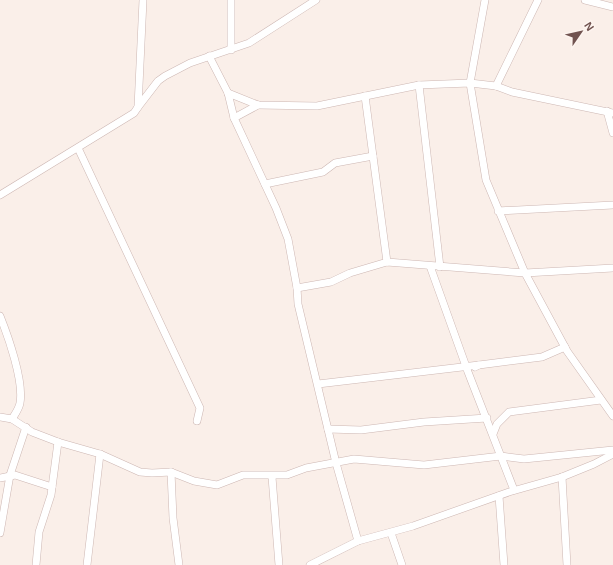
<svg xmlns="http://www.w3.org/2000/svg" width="613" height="565" viewBox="0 0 613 565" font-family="Helvetica,sans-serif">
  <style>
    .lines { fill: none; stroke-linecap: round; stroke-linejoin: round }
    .street-casing { stroke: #cdb7b3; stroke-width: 8 }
    .street { stroke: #fff; stroke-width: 7 }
  </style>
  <rect width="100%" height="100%" fill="#faefe9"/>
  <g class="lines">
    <defs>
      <g id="street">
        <path d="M485 0 470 83 486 180 525 273 567 351 613 416"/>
        <path d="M585 0 613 7"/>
        <path d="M231 50V0"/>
        <path d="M209 56 228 93 234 118 276 208 288 239 297 288 298 304 336 463 358 541"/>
        <path d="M419 85 440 267"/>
        <path d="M496 86 538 0"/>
        <path d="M228 93 258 105 317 106 419 85 470 83 496 86 512 92 613 113"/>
        <path d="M365 96 387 262"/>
        <path d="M138 107 158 81 165 76 190 63 249 43 316 0"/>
        <path d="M607 111 613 133"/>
        <path d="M234 118 258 105"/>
        <path d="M78 148 200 408 197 421"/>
        <path d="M265 184 323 172 335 163 373 156"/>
        <path d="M0 195 134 113 138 107 143 0"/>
        <path d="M498 211 613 205"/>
        <path d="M430 266 468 372 514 490"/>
        <path d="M297 288 331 282 350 273 387 262 525 273 613 268"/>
        <path d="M0 316C8 336 24 381 20 403 19 409 15 414 12 419"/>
        <path d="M475 367 479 365 542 357 565 347"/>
        <path d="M318 384 479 365"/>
        <path d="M0 417 12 419 32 432 58 442 100 454 140 472 152 473 171 472 194 481 217 485 243 475H287L306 468 354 459 424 465 501 456 524 459 613 450"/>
        <path d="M328 429 361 430 424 422 487 418"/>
        <path d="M493 434 497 424 509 412 601 400"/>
        <path d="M171 472 173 518 179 565"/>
        <path d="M272 477 279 565"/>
        <path d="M562 477 567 565"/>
        <path d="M0 478 15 475 52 487"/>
        <path d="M499 496 504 565"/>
        <path d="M0 533 10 475 26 427"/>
        <path d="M391 533 402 565"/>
        <path d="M36 565 39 532 51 495 58 442"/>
        <path d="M87 565 100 454"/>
        <path d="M310 565 358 541 413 526 509 492 562 477 594 464 613 454"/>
      </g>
    </defs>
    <use href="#street" class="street-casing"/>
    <use href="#street" class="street"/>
  </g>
  <g transform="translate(581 32) rotate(56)" stroke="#fdf4ef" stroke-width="3" paint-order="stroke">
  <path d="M0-3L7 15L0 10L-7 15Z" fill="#715350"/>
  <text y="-6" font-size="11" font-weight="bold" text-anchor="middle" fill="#715350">N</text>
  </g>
</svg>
